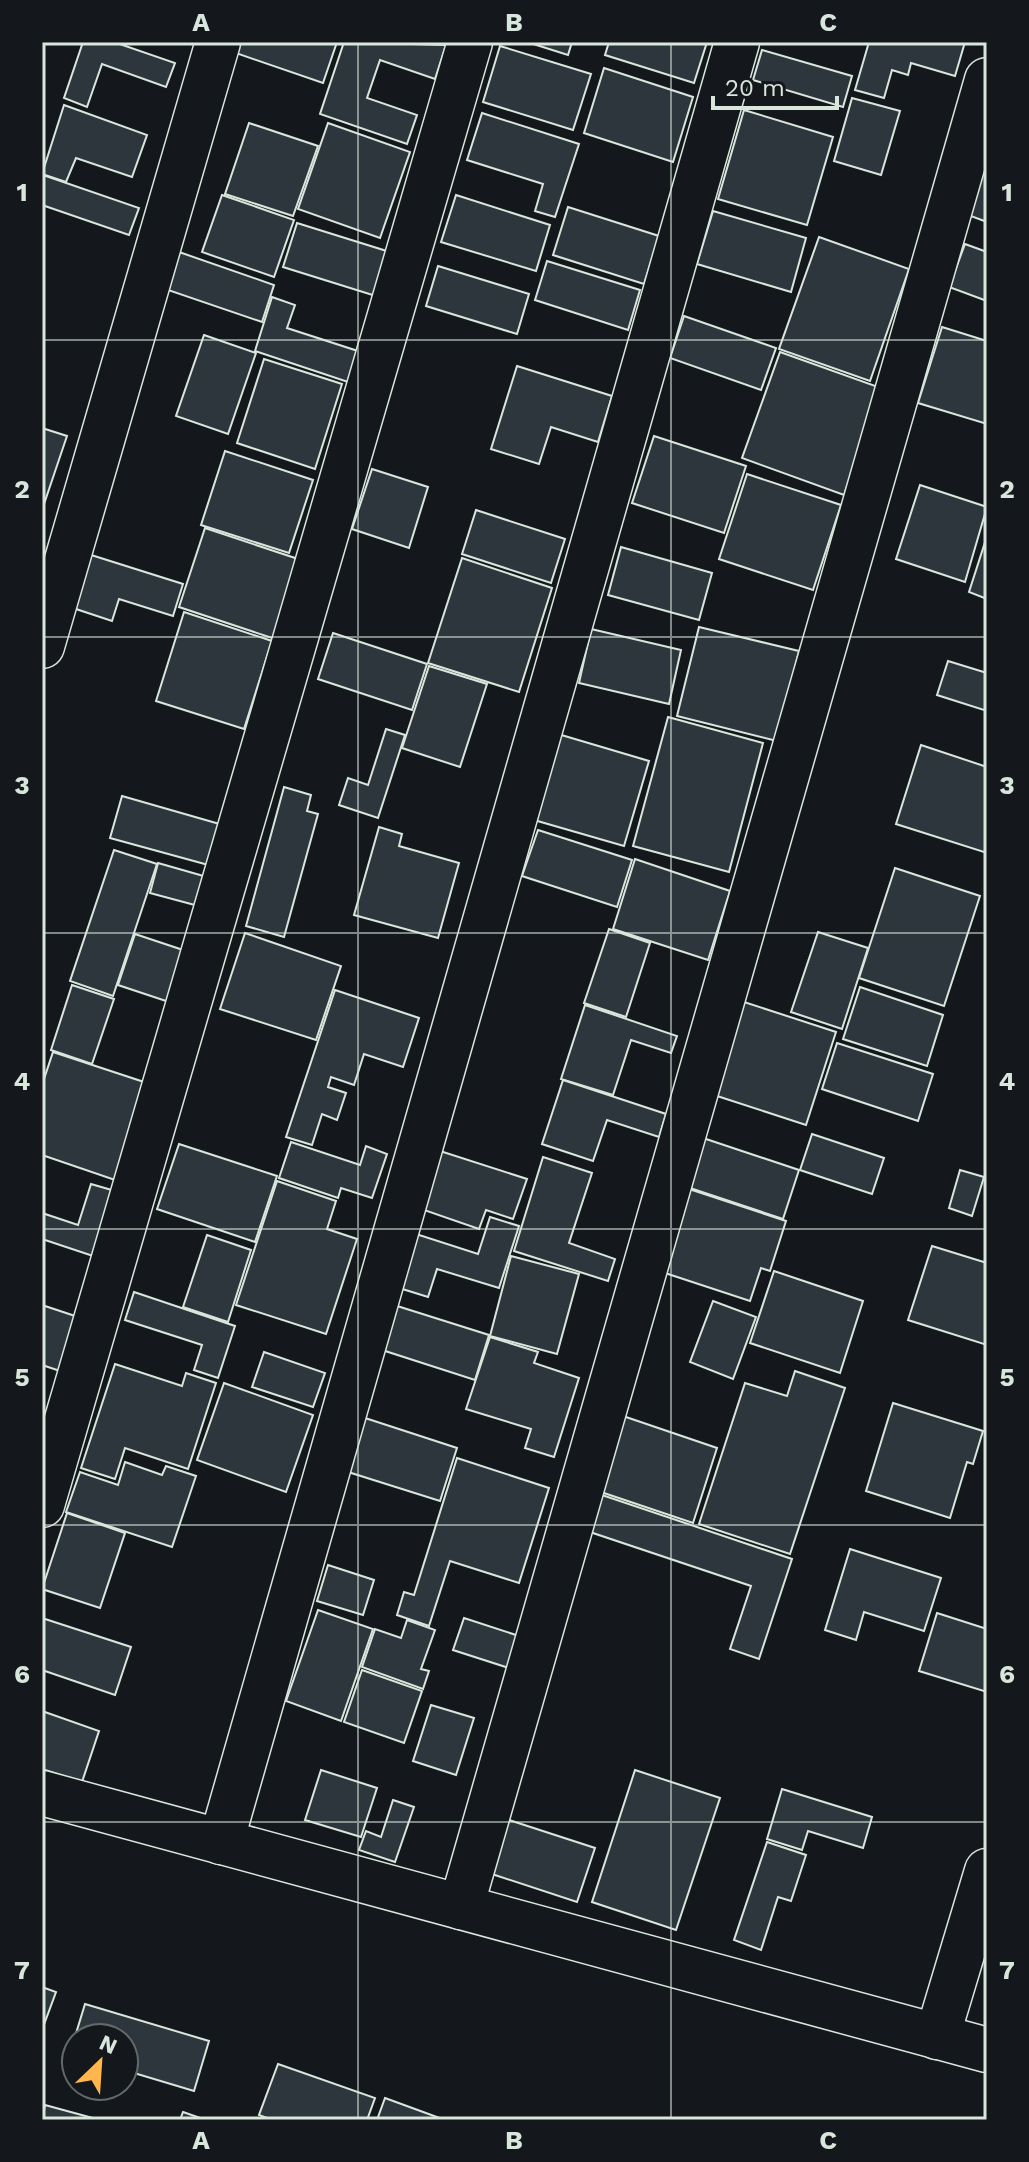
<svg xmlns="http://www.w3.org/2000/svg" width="1029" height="2162" viewBox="0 0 1029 2162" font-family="'Work Sans',sans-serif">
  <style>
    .building { fill: #2c363c; stroke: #d8e6dc; stroke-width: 2 }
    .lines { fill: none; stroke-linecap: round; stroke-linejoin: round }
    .minor-casing { stroke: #d8e6dc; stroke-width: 47 }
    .minor { stroke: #14181c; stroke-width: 44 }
    .grid { fill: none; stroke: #d8e6dc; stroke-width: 2; stroke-opacity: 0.55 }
    .neatline { fill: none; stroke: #d8e6dc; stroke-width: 3 }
    .grid-label { font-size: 26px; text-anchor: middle; font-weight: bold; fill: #d8e6dc }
  </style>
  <rect width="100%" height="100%" fill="#14181c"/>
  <g class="building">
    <path d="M83 42H114L175 63 166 87 102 64 87 107 64 98Z"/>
    <path d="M233 42H337L323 83 230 51Z"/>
    <path d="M344 42 446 45 435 79 380 60 367 98 417 115 407 144 320 114Z"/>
    <path d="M527 42H572L568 55Z"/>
    <path d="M609 42H707L694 83 605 55Z"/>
    <path d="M869 42H965L955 76 911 63 908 75 892 70 884 98 855 90Z"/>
    <path d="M500 46 591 74 573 130 483 102Z"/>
    <path d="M762 50 852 76 843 107 753 80Z"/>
    <path d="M604 68 693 97 673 162 584 133Z"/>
    <path d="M852 98 900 111 881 175 834 161Z"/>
    <path d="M64 105 147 135 132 177 76 158 66 182 42 174Z"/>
    <path d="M744 110 833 137 807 225 718 199Z"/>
    <path d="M482 113 579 144 555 217 535 211 543 184 467 160Z"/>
    <path d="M249 123 318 146 293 216 225 194Z"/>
    <path d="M328 123 410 152 380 238 298 209Z"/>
    <path d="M984 170 987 171V222L968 215Z"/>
    <path d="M43 175 139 208 129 235 42 205Z"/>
    <path d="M222 195 294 220 274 277 202 252Z"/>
    <path d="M456 195 550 225 536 271 441 242Z"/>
    <path d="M568 207 659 236 644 284 553 255Z"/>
    <path d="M713 211 806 238 791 292 697 264Z"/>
    <path d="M297 223 393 253 379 297 283 267Z"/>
    <path d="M819 237 909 269 870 381 779 349Z"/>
    <path d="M965 244 987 252V301L949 287Z"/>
    <path d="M179 252 274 285 262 322 165 289Z"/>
    <path d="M547 261 640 290 628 330 535 300Z"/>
    <path d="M438 266 529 294 517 334 426 306Z"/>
    <path d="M272 297 295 305 287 328 364 353 354 384 255 351Z"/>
    <path d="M684 316 776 348 761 390 670 358Z"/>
    <path d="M942 327 987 341V424L918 403Z"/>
    <path d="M204 335 256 353 228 434 176 416Z"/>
    <path d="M780 352 881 388 844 495 742 458Z"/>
    <path d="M264 359 342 384 315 469 237 443Z"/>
    <path d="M517 366 612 396 598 442 551 427 539 464 491 449Z"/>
    <path d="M42 428 67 436 42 510Z"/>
    <path d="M654 436 746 466 724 533 632 503Z"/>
    <path d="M225 451 313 480 289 553 201 525Z"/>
    <path d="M372 469 428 487 409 548 352 529Z"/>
    <path d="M747 474 841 505 813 590 719 559Z"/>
    <path d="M920 485 987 507 965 582 896 559Z"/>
    <path d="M476 510 565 539 551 583 462 554Z"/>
    <path d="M205 528 301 560 275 639 179 607Z"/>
    <path d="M987 536V599L969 592Z"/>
    <path d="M621 547 712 573 699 620 608 595Z"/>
    <path d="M88 554 183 584 173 616 119 599 112 621 70 607Z"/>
    <path d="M462 558 552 588 519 692 428 663Z"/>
    <path d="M184 612 272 641 244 729 156 701Z"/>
    <path d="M699 627 799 651 777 741 677 716Z"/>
    <path d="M591 629 681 650 669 704 579 683Z"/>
    <path d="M333 633 427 664 412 710 318 679Z"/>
    <path d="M948 661 987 673V711L937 695Z"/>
    <path d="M429 666 487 684 460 767 402 748Z"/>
    <path d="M668 717 763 743 729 872 633 846Z"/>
    <path d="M386 729 405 735 378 818 339 805 348 778 368 785Z"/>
    <path d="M558 734 649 761 624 846 534 820Z"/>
    <path d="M921 745 987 767V853L896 824Z"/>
    <path d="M284 787 311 795 307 811 318 814 284 937 246 926Z"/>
    <path d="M122 796 223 825 212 866 110 838Z"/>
    <path d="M379 827 402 834 399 846 459 863 438 938 354 915Z"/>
    <path d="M538 830 632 860 617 907 522 876Z"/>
    <path d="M114 850 157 864 113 996 70 981Z"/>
    <path d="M635 859 730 891 708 960 613 929Z"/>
    <path d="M158 863 214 879 206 908 150 893Z"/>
    <path d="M895 868 980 896 944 1006 859 978Z"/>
    <path d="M609 929 650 943 626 1017 584 1003Z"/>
    <path d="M818 932 868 948 842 1029 791 1012Z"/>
    <path d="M245 933 341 966 316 1040 220 1009Z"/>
    <path d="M135 934 192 953 175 1004 118 985Z"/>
    <path d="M72 985 114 999 92 1064 51 1050Z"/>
    <path d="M860 987 943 1015 927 1066 843 1039Z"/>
    <path d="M335 990 419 1018 403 1067 364 1054 354 1085 331 1077 328 1087 346 1093 337 1120 322 1114 312 1145 286 1137Z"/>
    <path d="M741 1001 836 1032 806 1125 711 1094Z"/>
    <path d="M585 1005 677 1036 671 1053 631 1040 613 1095 561 1079Z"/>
    <path d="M837 1043 933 1074 918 1121 822 1089Z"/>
    <path d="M53 1052 147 1083 115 1180 42 1155V1085Z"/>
    <path d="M563 1080 666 1114 659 1137 607 1120 593 1161 542 1144Z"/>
    <path d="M812 1134 884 1158 872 1194 800 1170Z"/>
    <path d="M703 1138 799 1170 783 1219 687 1187Z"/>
    <path d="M291 1142 360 1165 366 1146 387 1154 372 1198 341 1188 338 1198 279 1178Z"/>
    <path d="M179 1144 277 1176 255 1242 157 1209Z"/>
    <path d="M440 1151 527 1179 513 1219 486 1210 479 1229 421 1209Z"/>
    <path d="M543 1157 592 1173 569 1243 615 1259 608 1281 514 1251Z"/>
    <path d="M960 1170 984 1177 972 1216 949 1208Z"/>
    <path d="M277 1181 336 1201 327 1229 357 1239 326 1334 236 1305Z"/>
    <path d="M91 1184 115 1191 93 1256 42 1239V1213L78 1225Z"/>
    <path d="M686 1188 786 1221 770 1271 761 1268 750 1301 659 1271Z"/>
    <path d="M490 1217 519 1226 499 1288 437 1269 428 1297 396 1287 413 1233 478 1254Z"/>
    <path d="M207 1235 251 1250 228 1322 183 1307Z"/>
    <path d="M932 1246 987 1263V1345L908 1320Z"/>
    <path d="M511 1256 579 1274 557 1354 490 1336Z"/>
    <path d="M774 1271 863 1301 840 1373 750 1343Z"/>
    <path d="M134 1292 235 1326 218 1378 194 1370 202 1345 125 1320Z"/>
    <path d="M713 1301 756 1317 733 1379 690 1362Z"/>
    <path d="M42 1305 84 1319 66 1373 42 1365Z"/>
    <path d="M394 1305 489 1335 475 1380 379 1349Z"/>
    <path d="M490 1337 538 1352 534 1363 579 1378 554 1457 525 1448 531 1429 466 1409Z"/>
    <path d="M264 1352 325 1373 313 1407 252 1387Z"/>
    <path d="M115 1364 182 1386 186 1373 216 1383 188 1469 125 1448 115 1479 81 1468Z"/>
    <path d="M795 1371 845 1388 790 1554 699 1524 745 1383 787 1396Z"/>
    <path d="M224 1383 313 1415 286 1492 197 1460Z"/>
    <path d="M893 1403 983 1431 973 1464 967 1462 950 1518 866 1491Z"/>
    <path d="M623 1416 717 1448 693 1523 598 1491Z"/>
    <path d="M362 1417 457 1448 440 1501 345 1471Z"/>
    <path d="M457 1458 549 1488 519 1583 450 1561 429 1626 397 1615 404 1592 414 1595Z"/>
    <path d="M125 1462 162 1475 166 1466 196 1476 172 1547 66 1512 80 1472 118 1485Z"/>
    <path d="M599 1494 792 1559 759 1659 730 1649 751 1586 587 1531Z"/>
    <path d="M67 1513 125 1533 100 1608 42 1589Z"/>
    <path d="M850 1549 941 1578 924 1631 864 1612 856 1640 825 1630Z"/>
    <path d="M328 1565 374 1580 363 1615 317 1601Z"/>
    <path d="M318 1610 373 1629 341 1721 286 1701Z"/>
    <path d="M937 1613 987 1629V1692L919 1671Z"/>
    <path d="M42 1618 131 1647 115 1695 42 1670Z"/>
    <path d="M464 1618 522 1637 512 1669 453 1650Z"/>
    <path d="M407 1620 435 1630 421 1669 429 1671 423 1689 362 1667 375 1629 401 1638Z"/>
    <path d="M362 1670 422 1691 404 1743 344 1722Z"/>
    <path d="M431 1705 474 1718 456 1775 413 1761Z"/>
    <path d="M42 1711 99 1731 82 1782 42 1769Z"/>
    <path d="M321 1770 377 1788 361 1837 305 1820Z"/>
    <path d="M635 1770 720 1798 676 1930 592 1902Z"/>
    <path d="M782 1789 872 1817 863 1848 808 1831 802 1850 767 1839Z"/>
    <path d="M393 1800 414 1807 395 1862 359 1850 366 1831 381 1837Z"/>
    <path d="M509 1820 595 1848 577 1902 492 1874Z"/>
    <path d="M767 1842 806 1855 791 1901 778 1897 761 1950 734 1940Z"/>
    <path d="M42 1987 56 1992 42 2030Z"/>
    <path d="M85 2004 209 2041 194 2091 124 2070V2038H76V2055L70 2053Z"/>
    <path d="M278 2064 375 2098 367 2120H272L259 2115Z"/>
    <path d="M385 2098 445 2120H377Z"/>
    <path d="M45 2105 100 2120H42Z"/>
    <path d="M183 2112 206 2120H180Z"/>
  </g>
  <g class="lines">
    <defs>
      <g id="minor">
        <path d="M42 646 218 42"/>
        <path d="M42 1505 470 42"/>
        <path d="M42 1793 987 2050"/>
        <path d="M221 1842 737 42"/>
        <path d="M461 1907 987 80"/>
        <path d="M937 2037 987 1871"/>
      </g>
    </defs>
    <use href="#minor" class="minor-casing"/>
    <use href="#minor" class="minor"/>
  </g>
  <path class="grid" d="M358 42V2120M671 42V2120M42 340H987M42 637H987M42 933H987M42 1229H987M42 1525H987M42 1822H987"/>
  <rect width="1029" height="2162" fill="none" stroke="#14181c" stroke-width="88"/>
  <g transform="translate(100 2062) rotate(25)"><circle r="38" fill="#14181c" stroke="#626a69" stroke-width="2"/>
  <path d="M0-6L14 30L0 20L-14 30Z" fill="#ffb74d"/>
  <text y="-12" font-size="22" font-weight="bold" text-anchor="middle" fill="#d8e6dc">N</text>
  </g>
  <path d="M713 96v12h124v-12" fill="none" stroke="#d8e6dc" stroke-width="4"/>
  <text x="725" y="96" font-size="24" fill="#d8e6dc" stroke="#14181c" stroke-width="6" paint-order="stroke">20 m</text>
  <rect x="44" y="44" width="941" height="2074" class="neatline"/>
  <g class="grid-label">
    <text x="201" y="31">A</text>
    <text x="514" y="31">B</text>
    <text x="828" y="31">C</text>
    <text x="22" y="201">1</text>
    <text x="1007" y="201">1</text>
    <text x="22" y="498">2</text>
    <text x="1007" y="498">2</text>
    <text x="22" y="794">3</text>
    <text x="1007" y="794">3</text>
    <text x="22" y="1090">4</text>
    <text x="1007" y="1090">4</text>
    <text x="22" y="1386">5</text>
    <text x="1007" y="1386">5</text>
    <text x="22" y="1683">6</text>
    <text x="1007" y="1683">6</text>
    <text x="22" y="1979">7</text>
    <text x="1007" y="1979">7</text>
    <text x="201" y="2149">A</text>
    <text x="514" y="2149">B</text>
    <text x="828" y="2149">C</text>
  </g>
</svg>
